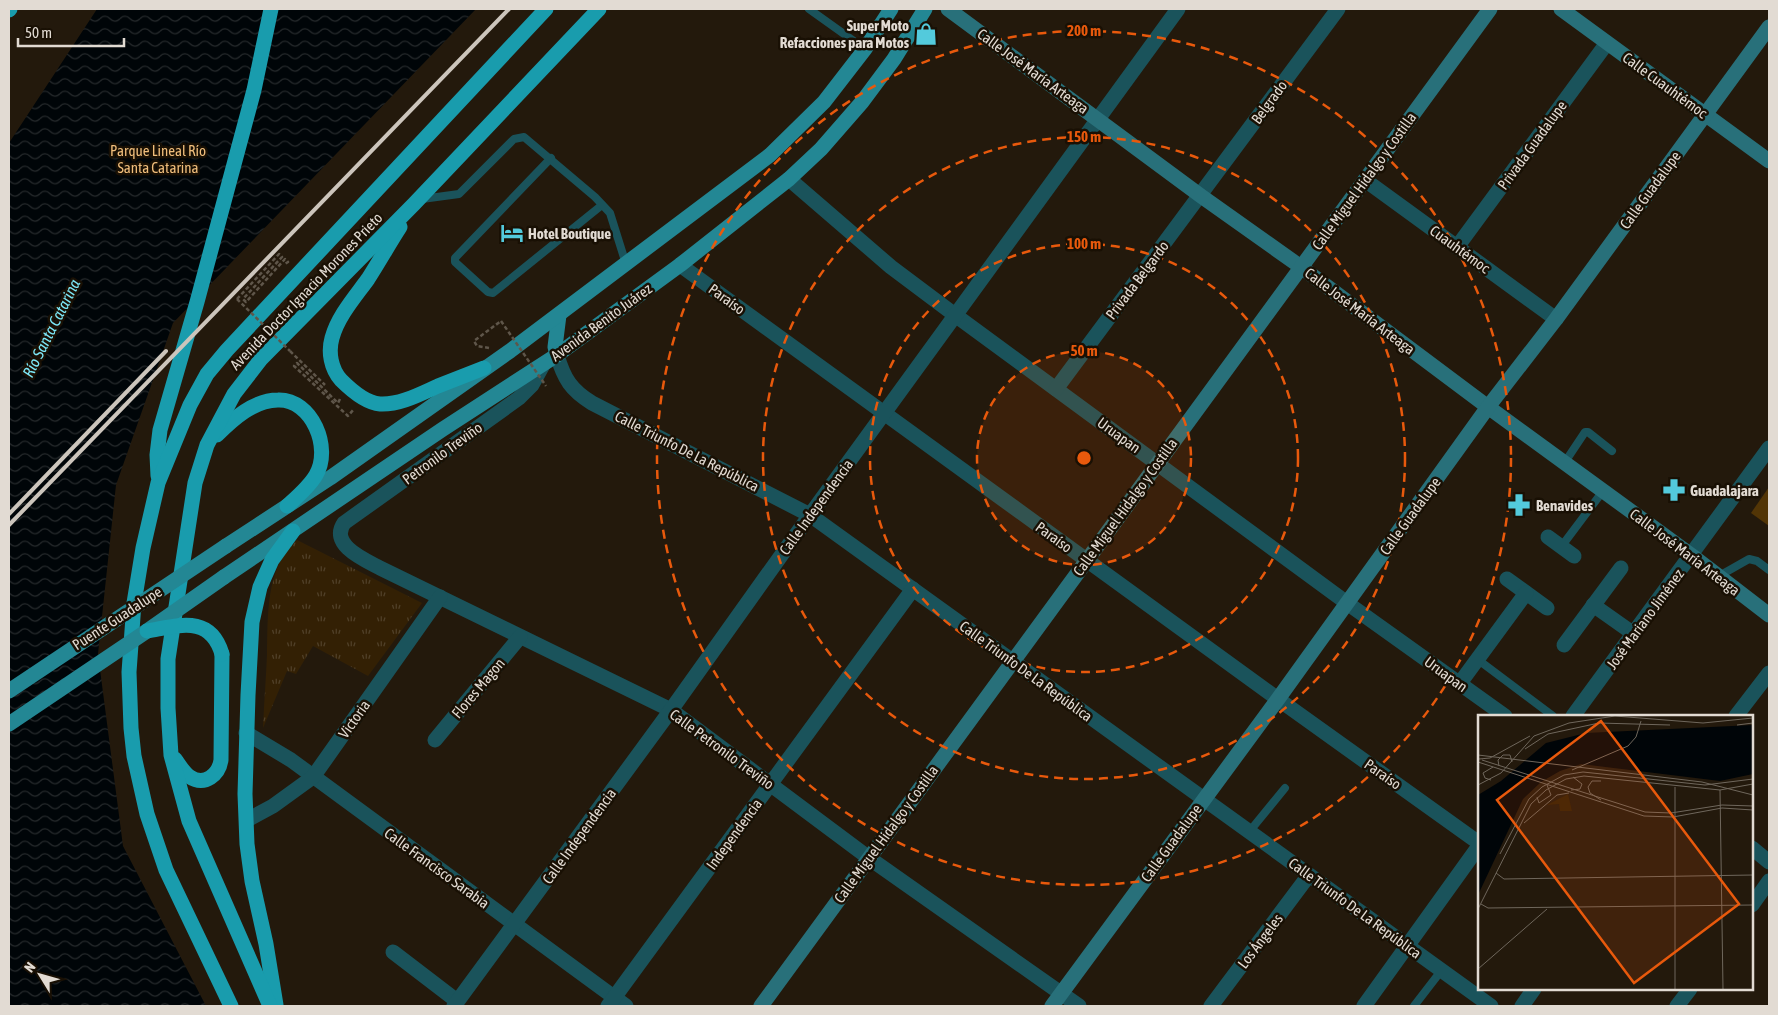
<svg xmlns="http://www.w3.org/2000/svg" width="1778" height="1015" viewBox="0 0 1778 1015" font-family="'Asap Condensed',sans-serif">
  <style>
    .grass { fill: url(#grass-tufts) }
    .water { fill: url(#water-waves) }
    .building { fill: #523506 }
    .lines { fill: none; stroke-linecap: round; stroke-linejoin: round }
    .path { stroke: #5f564a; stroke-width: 2.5; stroke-dasharray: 4 2.5; stroke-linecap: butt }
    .lane { stroke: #1a535b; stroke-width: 8 }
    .street { stroke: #1a535b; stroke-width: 15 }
    .secondary { stroke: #28707a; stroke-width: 15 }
    .primary { stroke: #238794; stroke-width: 15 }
    .highway { stroke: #199cad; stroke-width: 15 }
    .rail { stroke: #ccc5bc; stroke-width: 4 }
    .path-bridge { stroke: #5f564a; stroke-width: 2.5; stroke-dasharray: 4 2.5; stroke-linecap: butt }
    .primary-bridge { stroke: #238794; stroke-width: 15 }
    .highway-bridge { stroke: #199cad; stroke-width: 15 }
    .ring { fill: none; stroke: #e8590c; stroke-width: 2.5; stroke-dasharray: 9 6 }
    .labels { text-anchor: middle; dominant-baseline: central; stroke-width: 5; stroke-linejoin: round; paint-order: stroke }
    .poi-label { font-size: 15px; font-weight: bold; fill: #e2dbd3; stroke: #191004; text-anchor: start }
    .street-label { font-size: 15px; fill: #e2dbd3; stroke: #191004 }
    .park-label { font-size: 15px; fill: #f0be7c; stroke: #191004 }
    .water-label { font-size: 16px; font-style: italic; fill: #7de8f8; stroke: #191004 }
    .inset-road { fill: none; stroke: #6f675c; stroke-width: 1 }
    .view { fill: #e8590c; fill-opacity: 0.15; stroke: #e8590c; stroke-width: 2.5 }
    .inset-edge { fill: none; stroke: #e2dbd3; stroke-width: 2.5 }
    .centre { fill: #e8590c; stroke: #191004; stroke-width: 2.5 }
    .ring-label { font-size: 15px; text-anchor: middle; font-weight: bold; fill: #e8590c; stroke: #191004; stroke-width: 5; stroke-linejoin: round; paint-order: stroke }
  </style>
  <defs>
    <pattern id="grass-tufts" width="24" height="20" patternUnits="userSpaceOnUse" patternTransform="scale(1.25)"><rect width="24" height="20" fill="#332004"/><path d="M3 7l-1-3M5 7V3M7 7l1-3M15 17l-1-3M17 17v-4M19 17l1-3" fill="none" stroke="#504028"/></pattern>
    <pattern id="water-waves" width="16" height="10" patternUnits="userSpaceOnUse" patternTransform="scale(1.25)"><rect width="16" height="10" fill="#000508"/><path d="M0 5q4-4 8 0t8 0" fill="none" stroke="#25292b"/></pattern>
  </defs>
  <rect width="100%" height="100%" fill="#23190c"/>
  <path class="grass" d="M297 540 422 603 368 676 313 646 296 674 287 671 263 728C264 703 266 679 267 655 268 617 265 567 297 540Z"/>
  <path class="water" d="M97 9H476L173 323 116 485 98 654 123 846 206 1006H9V143Z"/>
  <path class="building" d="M1769 487V526L1751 513Z"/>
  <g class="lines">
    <g class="path">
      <path d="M237 299 279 254 282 257 243 299 246 302 285 259 288 262 285 264"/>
      <path d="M489 348 477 346 474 341 501 321"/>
      <path d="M290 351 325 385"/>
      <path d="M340 399 338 403 297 363 294 366 348 416 354 409"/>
    </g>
    <g class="lane">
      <path d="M809 9 865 49"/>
      <path d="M551 158 455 258V262L488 292 493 293 602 205"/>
      <path d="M422 199 459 194 514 139 524 137 595 197 610 213 626 264"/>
      <path d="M1565 462 1585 432H1588L1612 451"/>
      <path d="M1561 547 1603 491"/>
      <path d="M1719 576 1749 559 1757 561 1769 570"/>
      <path d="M1477 659 1553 716"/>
      <path d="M1249 832 1285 788"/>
      <path d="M1414 1006 1441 971"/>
    </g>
    <g class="street">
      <path d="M789 179 891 267 955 315 1347 603 1505 716"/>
      <path d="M1365 180 1556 319"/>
      <path d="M1457 247 1607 43"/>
      <path d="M680 265 1278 699 1479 843"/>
      <path d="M557 355C564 379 571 390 592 403L810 515 1491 1006"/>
      <path d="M543 365 532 385 519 398 344 523C329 545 365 560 380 568L671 710 869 858 1079 1006"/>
      <path d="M1056 389 1338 9"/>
      <path d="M1548 537 1574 556"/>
      <path d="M1507 579 1547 608"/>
      <path d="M1593 605 1634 634"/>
      <path d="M1564 645 1621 568"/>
      <path d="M1460 683 1526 593"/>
      <path d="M1573 716 1769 448"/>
      <path d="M1736 716 1769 673"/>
      <path d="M246 733 291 760 626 1006"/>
      <path d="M435 740 520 637"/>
      <path d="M247 820 273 806 313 777 440 597"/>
      <path d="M1752 848 1769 862"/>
      <path d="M1752 905 1769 881"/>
      <path d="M393 952 457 1001"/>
      <path d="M454 1006 671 710 810 515 1178 9"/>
      <path d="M608 1006 913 589"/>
      <path d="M1211 1006 1309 875"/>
      <path d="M1364 1006 1479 846"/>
      <path d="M1522 1006 1534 989"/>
      <path d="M1677 1006 1690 989"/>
    </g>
    <g class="secondary">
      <path d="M948 9 1201 196 1301 267 1488 407 1691 555 1769 615"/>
      <path d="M1561 9 1769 161"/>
      <path d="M761 1006 1490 9"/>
      <path d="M1052 1006 1278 699 1488 407 1556 319 1769 27"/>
    </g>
    <g class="primary">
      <path d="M557 355 555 347 559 315"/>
      <path d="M226 546 330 478 510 351 770 155 824 102 865 49 891 9"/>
      <path d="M224 577 443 429 557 355 680 265 789 179 821 149 862 102 894 59 925 9"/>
    </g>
    <g class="highway">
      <path d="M9 10 10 9"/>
      <path d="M400 227C389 244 379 262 368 279 355 297 338 316 332 338 328 352 331 369 341 380 351 390 366 403 380 404 400 405 420 394 438 386 453 380 469 374 484 368"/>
      <path d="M217 435C233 419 254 400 278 400 312 399 332 448 316 475 309 487 297 497 287 506"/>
      <path d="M158 476 157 455 160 430 197 302 254 90 271 9"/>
      <path d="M175 759C179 765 184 773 190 777 205 787 219 774 221 760L222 654"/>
      <path d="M276 1005 266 944 252 881 247 844 245 794 248 695 252 622 260 587 272 560 293 531"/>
      <path d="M231 1006 166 870 147 814 134 756 131 728 129 672 134 603 143 548 158 483 190 405 207 374 227 350 546 9"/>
      <path d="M270 1006 189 821 171 755 168 708V659L195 483 207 445 234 394 261 359 414 204 599 9"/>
    </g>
    <g class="rail">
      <path d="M9 514 166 351"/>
      <path d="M9 525 509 9"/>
    </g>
    <g class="path-bridge">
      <path d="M237 299 290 351"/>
      <path d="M501 321 546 386"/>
    </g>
    <g class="primary-bridge">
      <path d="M9 691 226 546"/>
      <path d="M9 724 147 631 224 577"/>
    </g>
    <path class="highway-bridge" d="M147 631C178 626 210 614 222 654"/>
  </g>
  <circle cx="1084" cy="458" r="107" fill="#e8590c" fill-opacity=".12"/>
  <g class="ring">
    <circle cx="1084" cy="458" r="107"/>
    <circle cx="1084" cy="458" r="214"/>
    <circle cx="1084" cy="458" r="321"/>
    <circle cx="1084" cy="458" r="427"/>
  </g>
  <defs>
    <symbol id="shop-bare" viewBox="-9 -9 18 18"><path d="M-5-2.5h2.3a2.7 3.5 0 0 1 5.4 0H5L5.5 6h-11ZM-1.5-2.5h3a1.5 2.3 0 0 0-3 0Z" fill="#53cadc" stroke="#191004" stroke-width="2.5" paint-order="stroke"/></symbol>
    <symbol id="hotel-bare" viewBox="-9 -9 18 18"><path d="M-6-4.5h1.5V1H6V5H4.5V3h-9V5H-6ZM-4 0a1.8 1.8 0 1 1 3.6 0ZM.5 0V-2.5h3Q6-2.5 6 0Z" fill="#53cadc" stroke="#191004" stroke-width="2.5" paint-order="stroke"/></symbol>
    <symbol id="pharmacy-bare" viewBox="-9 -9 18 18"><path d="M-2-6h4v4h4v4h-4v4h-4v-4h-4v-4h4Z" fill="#53cadc" stroke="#191004" stroke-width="2.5" paint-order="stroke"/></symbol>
  </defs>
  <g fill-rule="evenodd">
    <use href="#shop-bare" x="910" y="18" width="32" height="32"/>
    <use href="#hotel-bare" x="496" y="217" width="32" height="32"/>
    <use href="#pharmacy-bare" x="1658" y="474" width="32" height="32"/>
    <use href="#pharmacy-bare" x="1503" y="489" width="32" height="32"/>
  </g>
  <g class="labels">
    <g class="poi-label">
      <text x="909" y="25" text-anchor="end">Super Moto<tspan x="909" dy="17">Refacciones para Motos</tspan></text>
      <text x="528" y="233">Hotel Boutique</text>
      <text x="1690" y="490">Guadalajara</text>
      <text x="1536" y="505">Benavides</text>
    </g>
    <g class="street-label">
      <text transform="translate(1033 71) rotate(36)">Calle José María Arteaga</text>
      <text transform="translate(1665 85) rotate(36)">Calle Cuauhtémoc</text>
      <text transform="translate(1269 102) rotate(-54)">Belgrado</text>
      <text transform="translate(1532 145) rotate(-54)">Privada Guadalupe</text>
      <text transform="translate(1364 181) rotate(-54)">Calle Miguel Hidalgo y Costilla</text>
      <text transform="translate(1650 190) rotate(-54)">Calle Guadalupe</text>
      <text transform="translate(1460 249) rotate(36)">Cuauhtémoc</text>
      <text transform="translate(1137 280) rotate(-53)">Privada Belgardo</text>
      <text transform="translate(306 291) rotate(-46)">Avenida Doctor Ignacio Morones Prieto</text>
      <text transform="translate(727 299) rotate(36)">Paraíso</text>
      <text transform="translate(1360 311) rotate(37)">Calle José María Arteaga</text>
      <text transform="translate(601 322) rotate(-36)">Avenida Benito Juárez</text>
      <text transform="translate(1119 435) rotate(36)">Uruapan</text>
      <text transform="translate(687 451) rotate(27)">Calle Triunfo De La República</text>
      <text transform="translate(442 453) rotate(-36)">Petronilo Treviño</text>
      <text transform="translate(816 507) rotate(-54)">Calle Independencia</text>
      <text transform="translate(1125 507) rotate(-54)">Calle Miguel Hidalgo y Costilla</text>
      <text transform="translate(1410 516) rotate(-54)">Calle Guadalupe</text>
      <text transform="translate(1054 537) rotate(36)">Paraíso</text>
      <text transform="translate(1685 552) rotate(37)">Calle José María Arteaga</text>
      <text transform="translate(117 618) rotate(-33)">Puente Guadalupe</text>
      <text transform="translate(1645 619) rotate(-54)">José Mariano Jiménez</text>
      <text transform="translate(1026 671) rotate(36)">Calle Triunfo De La República</text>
      <text transform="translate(1446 674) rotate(36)">Uruapan</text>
      <text transform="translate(478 688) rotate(-50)">Flores Magon</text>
      <text transform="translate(354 719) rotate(-55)">Victoria</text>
      <text transform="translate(722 749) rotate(36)">Calle Petronilo Treviño</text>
      <text transform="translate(1383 774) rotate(35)">Paraíso</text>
      <text transform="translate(734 834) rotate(-54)">Independencia</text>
      <text transform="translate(886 834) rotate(-54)">Calle Miguel Hidalgo y Costilla</text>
      <text transform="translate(579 836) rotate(-54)">Calle Independencia</text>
      <text transform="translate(1171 843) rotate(-54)">Calle Guadalupe</text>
      <text transform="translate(437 868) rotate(36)">Calle Francisco Sarabia</text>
      <text transform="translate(1355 908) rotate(36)">Calle Triunfo De La República</text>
      <text transform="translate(1260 941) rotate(-53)">Los Ángeles</text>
    </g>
    <g class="park-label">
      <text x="158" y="150">Parque Lineal Río<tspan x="158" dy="17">Santa Catarina</tspan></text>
    </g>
    <g class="water-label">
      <text transform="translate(51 328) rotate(-63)">Río Santa Catarina</text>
    </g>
  </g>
  <g transform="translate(1478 715)">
    <rect width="275" height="275" fill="#23190c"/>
    <path d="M90 79 94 96H82L81 89 69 90Z" fill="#332004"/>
    <path d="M275 10V59L242 66 103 49 82 56 63 67 45 84 0 180V80L23 66 68 28 108 18Z" fill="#000508"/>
    <path class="inset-road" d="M259 10 275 8M47 34 70 19 121 8 192 10M0 40 224 67 275 80M1 44 12 43 52 21M4 45 167 97 193 98 244 90 275 91M0 47 166 101 195 102 244 93 275 95M21 51 20 45 25 40H32L34 47M94 55 150 31 158 22 163 6M13 65 7 63 5 58 15 52M0 70 23 58 56 21 91 8 137 1 225 8 275 3M93 75 102 74 104 69 95 62M242 75 245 274M59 82 61 88 73 80 69 70M123 85 112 78 110 72 114 66H123M46 108 79 80 91 78M22 139 51 84 64 72 86 60 105 57 227 70 275 64M18 158 26 164 275 160M3 189 10 193 275 190M0 194 53 89 68 75 88 64 106 61 242 75 275 69M0 254 69 194M197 274V72"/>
    <path class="view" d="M123 6 261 189 156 268 19 85Z"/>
    <rect width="275" height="275" class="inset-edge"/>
  </g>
  <circle cx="1084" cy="458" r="8" class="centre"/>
  <g class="ring-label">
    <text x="1084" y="36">200 m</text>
    <text x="1084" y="142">150 m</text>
    <text x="1084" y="249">100 m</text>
    <text x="1084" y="356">50 m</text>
  </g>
  <rect width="1778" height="1015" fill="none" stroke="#e2dbd3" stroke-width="20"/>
  <g transform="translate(40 975) rotate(307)" stroke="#191004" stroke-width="4" paint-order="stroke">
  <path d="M0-4L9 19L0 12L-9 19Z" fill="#e2dbd3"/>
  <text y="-8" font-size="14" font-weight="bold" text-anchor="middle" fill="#e2dbd3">N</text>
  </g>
  <path d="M18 38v8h106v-8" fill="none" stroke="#e2dbd3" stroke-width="2.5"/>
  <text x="25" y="38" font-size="15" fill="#e2dbd3" stroke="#191004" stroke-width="4" paint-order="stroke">50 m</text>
</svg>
